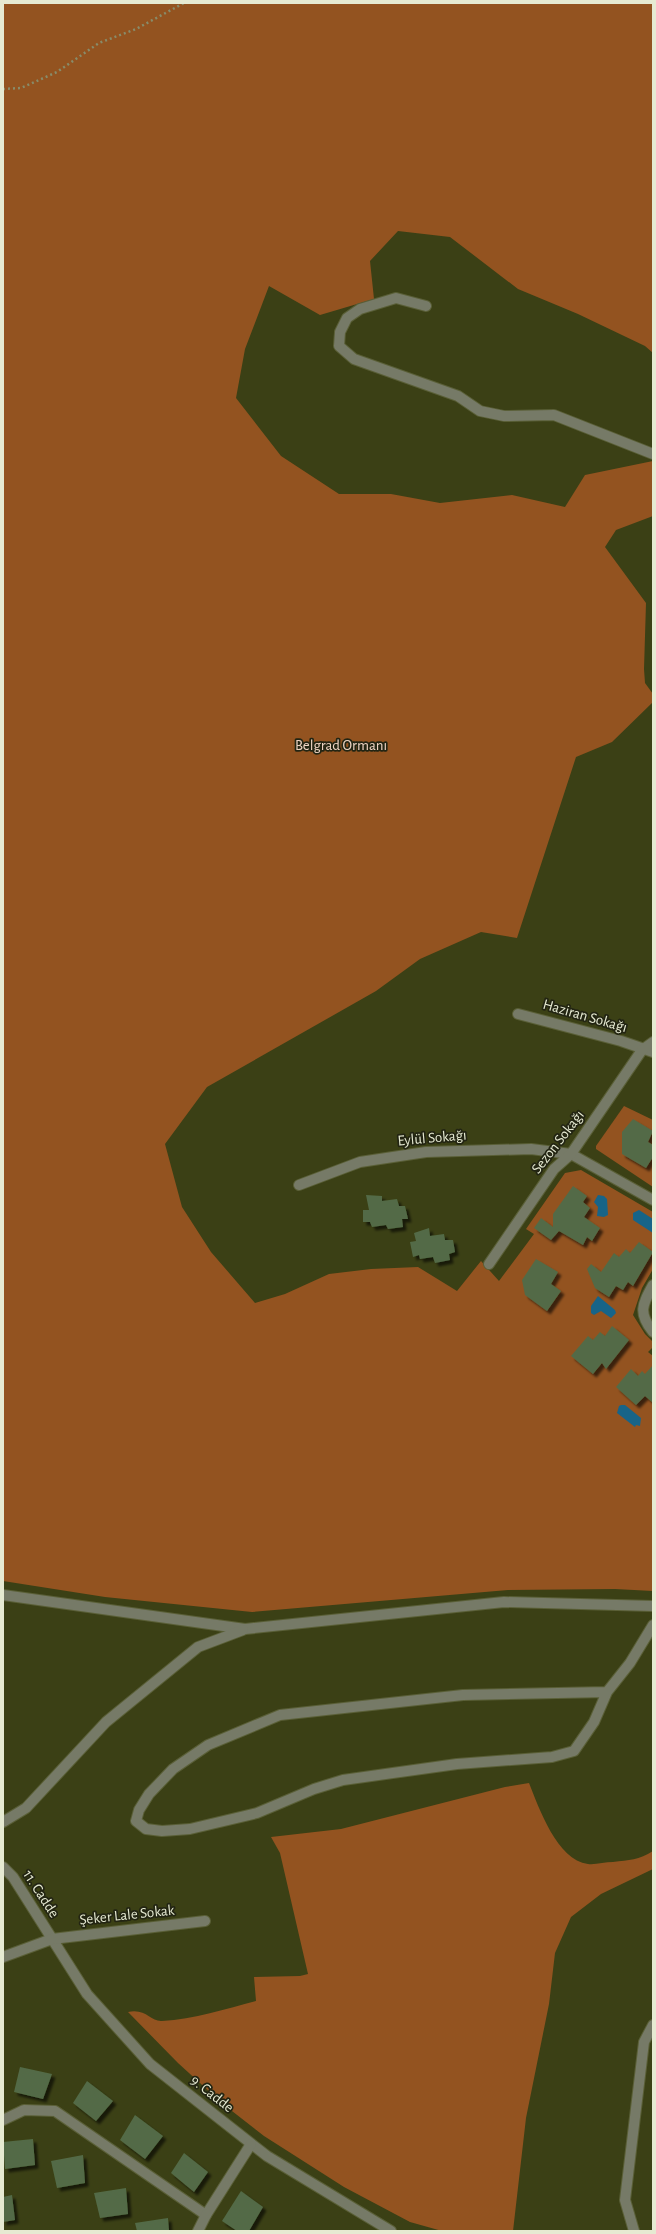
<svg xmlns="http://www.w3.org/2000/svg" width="656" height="2234" viewBox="0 0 656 2234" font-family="'Alegreya Sans',sans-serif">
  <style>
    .green { fill: #935320 }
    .water { fill: #176488 }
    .building { fill: #536b46; filter: url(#shadow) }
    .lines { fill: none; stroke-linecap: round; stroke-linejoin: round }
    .minor-casing { stroke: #5a5f37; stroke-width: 12 }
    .path { stroke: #888c6a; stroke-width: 2.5; stroke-dasharray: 2 3; stroke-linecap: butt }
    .minor { stroke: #767a67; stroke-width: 10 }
    .labels { text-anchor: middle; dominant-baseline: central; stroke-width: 3.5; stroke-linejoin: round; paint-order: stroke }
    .park-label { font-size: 15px; fill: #eed4c3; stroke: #232513 }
    .street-label { font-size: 15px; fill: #e6ead2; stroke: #232513 }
  </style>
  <defs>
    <filter id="shadow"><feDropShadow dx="3.5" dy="3.5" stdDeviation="1" flood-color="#0009"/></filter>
  </defs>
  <rect width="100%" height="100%" fill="#3b4015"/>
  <g class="green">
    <path d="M3 3H653V353L645 346 578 314 518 289 450 237 398 231 370 261 374 299 320 315 269 286 245 349 236 398 281 456 339 494H391L440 503 512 495 565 507 585 475 653 461V516L616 530 605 547 646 603 644 669 645 683 653 694V702L612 742 576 757 517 938 481 932 420 959 376 991 207 1087 165 1144 182 1207 211 1252 255 1303 285 1294 329 1274 371 1269 418 1267 457 1291 481 1261 499 1281 534 1234 526 1229 565 1173 581 1170 653 1212V1269L642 1288 633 1315 645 1334 653 1342V1347L648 1352 653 1356V1591L615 1589 508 1590 252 1612 105 1597 3 1581Z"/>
    <path d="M624 1106 653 1120V1187L596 1149V1146Z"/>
    <path d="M529 1783C539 1808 557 1860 588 1864 595 1865 605 1862 613 1862 629 1860 639 1860 653 1851V1869L601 1894 571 1917 555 1953 549 2004 526 2118 513 2231H442L410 2222 344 2187 264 2136 223 2104 178 2063 128 2012C146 2008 151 2022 162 2021 194 2019 226 2009 256 2001L254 1977 300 1976 308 1974 280 1853 271 1837 341 1829 505 1787Z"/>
  </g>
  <g class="water">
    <path d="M598 1195 604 1196 607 1199 608 1215 604 1217 597 1216 598 1207 594 1202Z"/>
    <path d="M639 1210 653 1219V1233L633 1220V1213Z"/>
    <path d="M598 1296 615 1310 616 1313 611 1318 601 1311 594 1315 591 1313V1306Z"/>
    <path d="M621 1405H625L641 1418 640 1426 636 1425 635 1427 617 1413 619 1406Z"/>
  </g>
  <g class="building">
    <path d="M633 1119 653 1131 648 1142 653 1145V1157L646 1168 622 1154V1132Z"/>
    <path d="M573 1186 587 1196 583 1202 590 1208 584 1217 600 1228 592 1241 587 1237 583 1245 559 1231 551 1240 534 1228 541 1218 553 1227V1214Z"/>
    <path d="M366 1195 382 1196V1201L397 1199 399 1206H405L408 1219H402L403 1227 388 1229 386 1225 372 1227 370 1222H363V1210H369Z"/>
    <path d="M429 1228 430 1236 444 1234 445 1240H453L455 1252 449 1254 450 1260 435 1263 433 1257 420 1259 419 1255 413 1257 410 1242 416 1241 414 1233Z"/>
    <path d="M639 1242 653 1252 633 1286 628 1282 623 1290 616 1286 609 1297 595 1288 587 1269 591 1264 601 1272 614 1253 619 1257 626 1249 630 1253Z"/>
    <path d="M536 1259 558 1272 551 1284 561 1291 547 1311 525 1295 522 1280Z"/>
    <path d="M612 1326 629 1340 606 1369 602 1363 593 1374 571 1356 588 1336 593 1340 600 1332 605 1336Z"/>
    <path d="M653 1365V1403L645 1396 636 1405 616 1387 631 1369 638 1376 642 1371 645 1374Z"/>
    <path d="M20 2067 52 2074 43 2099 14 2092Z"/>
    <path d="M87 2081 113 2101 96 2121 73 2103Z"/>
    <path d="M135 2115 163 2136 145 2159 120 2140Z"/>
    <path d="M33 2139 35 2165 5 2169 3 2142Z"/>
    <path d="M184 2153 208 2172 194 2192 171 2173Z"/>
    <path d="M83 2155 85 2183 57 2188 51 2161Z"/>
    <path d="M126 2188 128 2214 100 2218 94 2193Z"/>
    <path d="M241 2191 263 2207 249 2231H237L222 2221Z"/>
    <path d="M12 2195 15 2220 3 2222V2197Z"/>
    <path d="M168 2218 169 2231H137L135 2223Z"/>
  </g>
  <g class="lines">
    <defs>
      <g id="minor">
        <path d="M426 306 396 298 360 309 347 318 340 332 339 346 354 359 458 396 480 411 504 416 554 415 653 454"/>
        <path d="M518 1014 621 1041 653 1052"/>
        <path d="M299 1185 360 1162 426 1152 531 1149 571 1154 653 1200"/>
        <path d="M489 1264 554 1169 571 1154 642 1050 653 1042"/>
        <path d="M653 1285C642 1305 638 1313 653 1332"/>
        <path d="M3 1595 245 1629 504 1602 653 1606"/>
        <path d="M607 1692 463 1695 280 1715 208 1745 173 1769 149 1794 139 1810 136 1821 146 1829 162 1831 190 1829 257 1813 314 1789 343 1780 457 1764 552 1757 574 1751 594 1722 607 1692 630 1663 653 1625"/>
        <path d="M3 1822 26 1808 106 1722 198 1647 243 1630"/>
        <path d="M3 1867 13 1877 87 1994 150 2064 267 2156 391 2231"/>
        <path d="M3 1957 52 1939 205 1921"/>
        <path d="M3 2120 24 2110 55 2111 206 2215"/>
        <path d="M198 2231 206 2215 251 2144"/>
        <path d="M634 2231 625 2200 644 2042 653 2025"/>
      </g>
    </defs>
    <use href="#minor" class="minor-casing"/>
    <path class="path" d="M3 89 21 88 57 72 99 43 136 29 184 3"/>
    <use href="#minor" class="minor"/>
  </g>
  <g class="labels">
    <g class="park-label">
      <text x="341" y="745">Belgrad Ormanı</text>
    </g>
    <g class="street-label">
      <text transform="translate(585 1016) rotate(16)">Haziran Sokağı</text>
      <text transform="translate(432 1138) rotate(-5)">Eylül Sokağı</text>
      <text transform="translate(558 1142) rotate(-52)">Sezon Sokağı</text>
      <text transform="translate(41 1894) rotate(57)">11. Cadde</text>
      <text transform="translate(127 1915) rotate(-6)">Şeker Lale Sokak</text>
      <text transform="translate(212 2094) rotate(38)">9. Cadde</text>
    </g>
  </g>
  <rect width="656" height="2234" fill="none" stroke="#e6ead2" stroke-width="8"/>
</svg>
